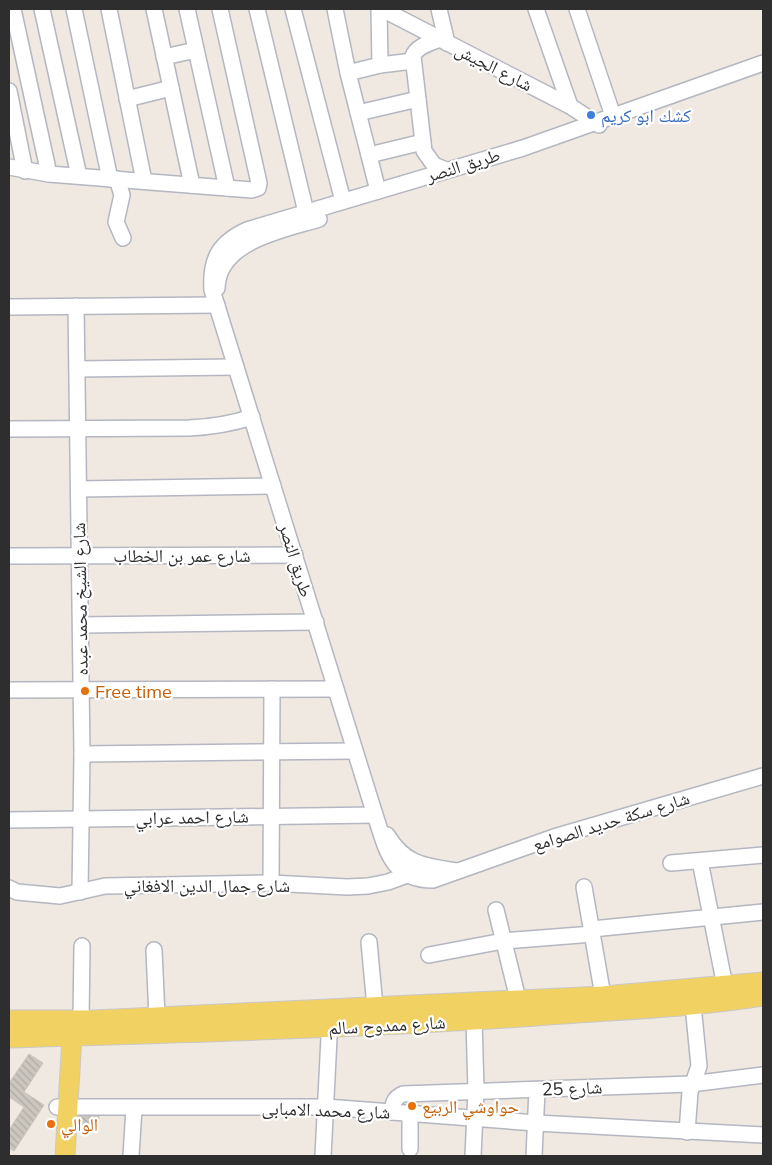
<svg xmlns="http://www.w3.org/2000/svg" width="772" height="1165" viewBox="0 0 772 1165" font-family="Mulish,'Noto Naskh Arabic',sans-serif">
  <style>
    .building { fill: url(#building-back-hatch); stroke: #cbc5ba }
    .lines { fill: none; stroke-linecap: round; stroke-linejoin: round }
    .minor-casing { stroke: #b4b7c1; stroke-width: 18 }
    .major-casing { stroke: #c9c9c9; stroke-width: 21 }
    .minor { stroke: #fff; stroke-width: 15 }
    .major { stroke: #f2d163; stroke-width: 19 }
    .shop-dot { fill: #3f7fe0; stroke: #fff; stroke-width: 2 }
    .food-dot { fill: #e8710a; stroke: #fff; stroke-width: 2 }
    .labels { text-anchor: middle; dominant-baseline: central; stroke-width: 4.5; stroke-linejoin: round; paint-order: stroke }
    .street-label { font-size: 18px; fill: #2e2e2e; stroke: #fff }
    .shop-label { font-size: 18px; fill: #366cbe; stroke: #fff; text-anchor: start }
    .food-label { font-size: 18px; fill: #c56008; stroke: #fff; text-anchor: start }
  </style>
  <defs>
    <pattern id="building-back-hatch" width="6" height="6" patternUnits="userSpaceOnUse" patternTransform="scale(1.25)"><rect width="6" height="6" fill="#cbc7bf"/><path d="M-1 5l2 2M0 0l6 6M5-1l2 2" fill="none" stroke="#afaba4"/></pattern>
  </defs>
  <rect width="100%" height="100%" fill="#efe9e1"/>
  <g class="building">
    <path d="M29 1054 43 1063 24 1092 44 1105 14 1151 9 1148V1130L24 1107 9 1097V1083Z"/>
    <path d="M79 1116H99L98 1128H78Z"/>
  </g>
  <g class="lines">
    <defs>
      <g id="minor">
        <path d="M13 9 49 174"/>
        <path d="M42 9 79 176"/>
        <path d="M74 9 110 179"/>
        <path d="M109 9 144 181"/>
        <path d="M154 9 192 185"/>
        <path d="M187 9 227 188"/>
        <path d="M257 9 306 212"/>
        <path d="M293 9 343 201"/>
        <path d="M335 9 348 73 378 191"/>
        <path d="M379 9 380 65"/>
        <path d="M382 9 570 106 599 125"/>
        <path d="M439 9 447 43"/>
        <path d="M536 9 570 106"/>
        <path d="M577 9 613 116"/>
        <path d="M440 39C430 43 417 46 413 56L424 151 434 165 446 170"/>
        <path d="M164 57 196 50"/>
        <path d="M763 63 523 148 247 230C219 243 210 259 212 290L375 815C386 847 390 880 433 880L554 837 763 776"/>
        <path d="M348 73 380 65 413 61"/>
        <path d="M9 91 25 171"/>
        <path d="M127 99 171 88"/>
        <path d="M358 113 418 99"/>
        <path d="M369 155 423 142"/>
        <path d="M9 167 49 174 252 190 258 188 259 183 220 9"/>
        <path d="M117 179 122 195 116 222 123 238"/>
        <path d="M217 288C218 241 284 230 319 219"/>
        <path d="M76 306 82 754 80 892"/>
        <path d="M9 307 217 305"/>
        <path d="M77 369 236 367"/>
        <path d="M9 429 189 428C211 427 231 424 252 417"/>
        <path d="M79 489 273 486"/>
        <path d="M9 556 295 555"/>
        <path d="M81 625 316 622"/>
        <path d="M9 690 336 689"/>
        <path d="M82 754 355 751"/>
        <path d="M9 820 375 815"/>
        <path d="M387 835C405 865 425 866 456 871"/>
        <path d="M700 861 725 986"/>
        <path d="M671 863 763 855"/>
        <path d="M271 883 272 689"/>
        <path d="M584 887 603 996"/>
        <path d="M9 888 17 892 60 896 105 886 271 883 347 887 368 886 388 882 407 875"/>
        <path d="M496 910 518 999"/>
        <path d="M592 929 763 912"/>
        <path d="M369 942 375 1007"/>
        <path d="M154 950 157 1017"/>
        <path d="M429 955 503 941 593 934"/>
        <path d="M81 1020 82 946"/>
        <path d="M57 1107H326L536 1123 763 1135"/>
        <path d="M392 1112C393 1103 394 1098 403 1094L691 1084 763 1075"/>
        <path d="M687 1132 690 1092 699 1066 693 1005"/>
        <path d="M410 1149V1113"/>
        <path d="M131 1156 134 1108"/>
        <path d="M323 1156 330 1018"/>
        <path d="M473 1156 476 1091 474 1020"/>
        <path d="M534 1156 537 1090"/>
      </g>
      <g id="major">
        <path d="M9 1020H94L603 996 763 982"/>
        <path d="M9 1038C185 1033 361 1028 536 1016 612 1010 688 1008 763 996"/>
        <path d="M65 1156 72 1036"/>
      </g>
    </defs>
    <use href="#minor" class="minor-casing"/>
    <use href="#major" class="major-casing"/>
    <use href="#minor" class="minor"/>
    <use href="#major" class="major"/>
  </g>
  <circle class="shop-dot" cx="591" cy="115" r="5"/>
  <g class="food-dot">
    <circle cx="85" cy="691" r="5"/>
    <circle cx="412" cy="1106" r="5"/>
    <circle cx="51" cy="1124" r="5"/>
  </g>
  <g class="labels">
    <g class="street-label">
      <text transform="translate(494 67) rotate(27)">شارع الجيش</text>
      <text transform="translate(463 165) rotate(-17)">طريق النصر</text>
      <text x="182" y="555">شارع عمر بن الخطاب</text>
      <text transform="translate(296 560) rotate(73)">طريق النصر</text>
      <text transform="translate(80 599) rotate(-91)">شارع الشيخ محمد عبده</text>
      <text transform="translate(192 817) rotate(-1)">شارع احمد عرابي</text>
      <text transform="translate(611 821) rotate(-17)">شارع سكة حديد الصوامع</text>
      <text x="207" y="885">شارع جمال الدين الافغاني</text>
      <text transform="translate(387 1025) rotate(-3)">شارع ممدوح سالم</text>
      <text transform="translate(572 1088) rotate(-2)">شارع 25</text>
      <text transform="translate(326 1110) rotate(2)">شارع محمد الامبابى</text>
    </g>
    <g class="shop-label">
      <text x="601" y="115">كشك ابو كريم</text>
    </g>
    <g class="food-label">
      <text x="95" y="691">Free time</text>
      <text x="422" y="1106">حواوشي الربيع</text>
      <text x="61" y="1124">الوالي</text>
    </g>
  </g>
  <rect width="772" height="1165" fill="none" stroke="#2e2e2e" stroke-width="20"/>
</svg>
